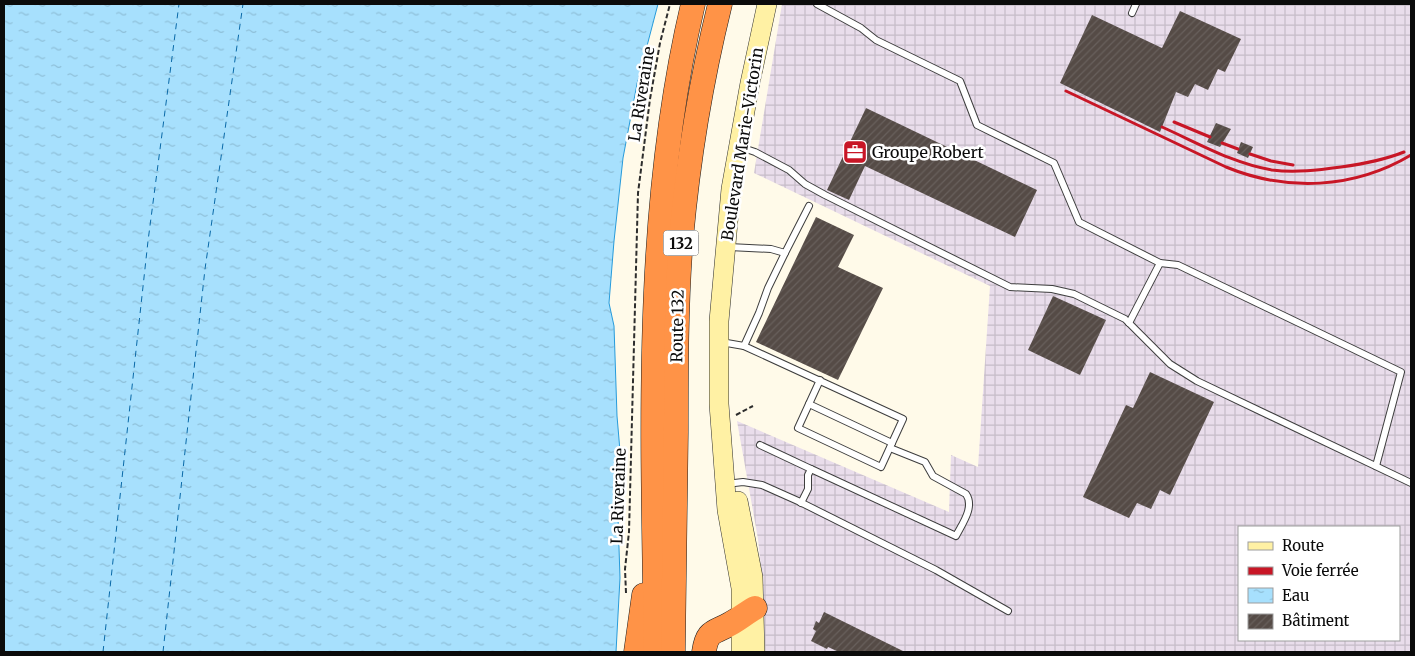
<svg xmlns="http://www.w3.org/2000/svg" width="1415" height="656" viewBox="0 0 1415 656" font-family="Merriweather,serif">
  <style>
    .industrial { fill: url(#industrial-grid); fill-rule: evenodd }
    .water { fill: url(#water-ripples); stroke: #279bdb }
    .lines { fill: none; stroke-linecap: round; stroke-linejoin: round }
    .ferry { stroke: #0969a8; stroke-width: 1; stroke-dasharray: 6 5; stroke-linecap: butt }
    .building { fill: url(#building-hatch) }
    .lane-casing { stroke: #3e3e3e; stroke-width: 8 }
    .secondary-casing { stroke: #2d2d2d; stroke-width: 20 }
    .highway-casing { stroke: #1c1c1c; stroke-width: 25 }
    .path { stroke: #2d2d2d; stroke-width: 2; stroke-dasharray: 5 2.5; stroke-linecap: butt }
    .lane { stroke: #fff; stroke-width: 6 }
    .secondary { stroke: #fff1a4; stroke-width: 19 }
    .highway { stroke: #ff9347; stroke-width: 24 }
    .rail { stroke: #c81626; stroke-width: 3 }
    .labels { text-anchor: middle; dominant-baseline: central; stroke-width: 5; stroke-linejoin: round; paint-order: stroke }
    .shield { fill: #fff; stroke: #545454; stroke-width: 1 }
    .shield-label { font-size: 15px; font-weight: bold; fill: #0b0b0b }
    .street-label { font-size: 16px; fill: #0b0b0b; stroke: #fff }
    .poi-label { font-size: 16px; fill: #0b0b0b; stroke: #fff; text-anchor: start }
  </style>
  <defs>
    <pattern id="industrial-grid" width="8" height="8" patternUnits="userSpaceOnUse" patternTransform="scale(1.25)"><rect width="8" height="8" fill="#e9ddeb"/><path d="M0 4h8M4 0v8" fill="none" stroke="#c6bcc8"/></pattern>
    <pattern id="water-ripples" width="26" height="14" patternUnits="userSpaceOnUse" patternTransform="scale(1.25)"><rect width="26" height="14" fill="#a7e0fd"/><path d="M2 4q2-2 4 0t4 0M15 11q2-2 4 0t4 0" fill="none" stroke="#8ebfd8"/></pattern>
    <pattern id="building-hatch" width="6" height="6" patternUnits="userSpaceOnUse" patternTransform="scale(1.25)"><rect width="6" height="6" fill="#554b46"/><path d="M-1 1l2-2M0 6l6-6M5 7l2-2" fill="none" stroke="#68605c"/></pattern>
  </defs>
  <rect width="100%" height="100%" fill="#fffae9"/>
  <path class="industrial" d="M782 4H1411V652H937L932 650 931 652H765L763 586 758 539 737 421 949 512 951 455 978 467 990 286 754 173ZM1239 527H1399V640H1239Z"/>
  <path class="water" d="M4 4H658L637 84 623 158 614 241 609 303 614 326 617 416 620 451 617 487 620 578 616 652H4Z"/>
  <g class="lines">
    <g class="ferry">
      <path d="M103 652 148 241 179 4"/>
      <path d="M163 652 205 269 243 4"/>
    </g>
  </g>
  <g class="building">
    <path d="M1180 11 1241 39 1225 72 1218 69 1208 90 1195 84 1188 97 1176 92 1160 132 1060 83 1092 15 1162 48Z"/>
    <path d="M866 108 1037 190 1015 237 865 166 849 200 827 190Z"/>
    <path d="M1216 123 1231 129 1220 147 1207 142Z"/>
    <path d="M1241 142 1253 147 1248 158 1237 153Z"/>
    <path d="M816 217 854 235 838 267 883 288 838 380 756 342Z"/>
    <path d="M1053 296 1106 320 1080 375 1028 350Z"/>
    <path d="M1150 372 1214 402 1170 495 1160 490 1151 509 1137 503 1129 518 1083 497 1126 405 1133 408Z"/>
    <path d="M824 612 905 652H839L828 647 827 649 811 641 816 631 813 629 816 621 819 623Z"/>
  </g>
  <g class="lines">
    <defs>
      <g id="lane">
        <path d="M817 4 861 28 876 40 960 81 977 125 1054 163 1079 222 1160 263 1129 323"/>
        <path d="M1132 13 1136 4"/>
        <path d="M740 147 755 152 789 170 805 184 825 195 1010 287 1052 289 1074 294 1125 319 1170 364 1197 381 1411 483"/>
        <path d="M729 247 771 249 785 253 809 206"/>
        <path d="M1160 263 1178 265 1401 372 1376 466"/>
        <path d="M721 342 744 346 759 313 768 288 785 253"/>
        <path d="M744 346 903 419 881 467 798 428 820 380"/>
        <path d="M809 404 892 443"/>
        <path d="M760 445 811 469 808 475V489L801 503"/>
        <path d="M811 469 956 536C962 524 975 507 966 494L933 476 925 462 890 448"/>
        <path d="M726 484 743 482 762 485 798 501 936 570 1008 611"/>
      </g>
      <g id="secondary">
        <path d="M738 501 753 577 755 652"/>
        <path d="M741 652V588L727 510 719 404V321L731 189 750 83 767 4"/>
      </g>
      <g id="highway">
        <path d="M636 652 644 595"/>
        <path d="M656 652C653 436 643 216 693 4"/>
        <path d="M673 652C674 579 675 506 676 432 676 368 676 303 681 239 688 160 701 81 720 4"/>
        <path d="M704 652C707 630 714 633 730 624 739 619 746 613 755 608"/>
      </g>
    </defs>
    <use href="#lane" class="lane-casing"/>
    <use href="#secondary" class="secondary-casing"/>
    <use href="#highway" class="highway-casing"/>
    <g class="path">
      <path d="M736 415 753 406"/>
      <path d="M626 593 625 569 629 532 638 193 650 99 660 43 670 4"/>
    </g>
    <use href="#lane" class="lane"/>
    <use href="#secondary" class="secondary"/>
    <use href="#highway" class="highway"/>
    <g class="rail">
      <path d="M1066 91 1226 167C1287 192 1354 189 1411 155"/>
      <path d="M1174 122 1210 137"/>
      <path d="M1162 127C1198 143 1234 164 1272 170 1295 173 1319 170 1341 167 1363 164 1384 160 1404 152"/>
      <path d="M1222 143 1238 149"/>
      <path d="M1250 154 1271 161 1293 165"/>
    </g>
  </g>
  <defs>
    <symbol id="office-square" viewBox="-11 -11 22 22"><rect x="-9" y="-9" width="18" height="18" rx="4" fill="#c81626" stroke="#fff"/><path d="M-6-3h4V-5.5h4V-3h4V5H-6ZM-1-4.5V-3h2v-1.5ZM-6 0V1H6V0Z" fill="#fff"/></symbol>
  </defs>
  <g fill-rule="evenodd">
    <use href="#office-square" x="841" y="138" width="28" height="28"/>
  </g>
  <g class="labels">
    <rect class="shield" x="663.5" y="230.5" width="35" height="25" rx="4"/>
    <g class="shield-label">
      <text x="681" y="243">132</text>
    </g>
    <g class="street-label">
      <text transform="translate(641 94) rotate(-81)">La Riveraine</text>
      <text transform="translate(742 144) rotate(-81)">Boulevard Marie-Victorin</text>
      <text transform="translate(677 326) rotate(-89)">Route 132</text>
      <text transform="translate(618 496) rotate(-88)">La Riveraine</text>
    </g>
    <g class="poi-label">
      <text x="872" y="152">Groupe Robert</text>
    </g>
  </g>
  <rect width="1415" height="656" fill="none" stroke="#0b0b0b" stroke-width="10"/>
  <rect x="1238" y="526" width="162" height="115" fill="#ffffff" stroke="#9d9d9d"/>
  <rect x="1248" y="542" width="25" height="8" fill="#fff1a4" stroke="#9d9d9d"/>
  <text x="1282" y="551" font-size="15" fill="#0b0b0b">Route</text>
  <rect x="1248" y="567" width="25" height="8" fill="#c81626" stroke="#9d9d9d"/>
  <text x="1282" y="576" font-size="15" fill="#0b0b0b">Voie ferrée</text>
  <rect x="1248" y="588" width="25" height="15" fill="url(#water-ripples)" stroke="#9d9d9d"/>
  <text x="1282" y="601" font-size="15" fill="#0b0b0b">Eau</text>
  <rect x="1248" y="614" width="25" height="15" fill="url(#building-hatch)" stroke="#9d9d9d"/>
  <text x="1282" y="626" font-size="15" fill="#0b0b0b">Bâtiment</text>
</svg>
